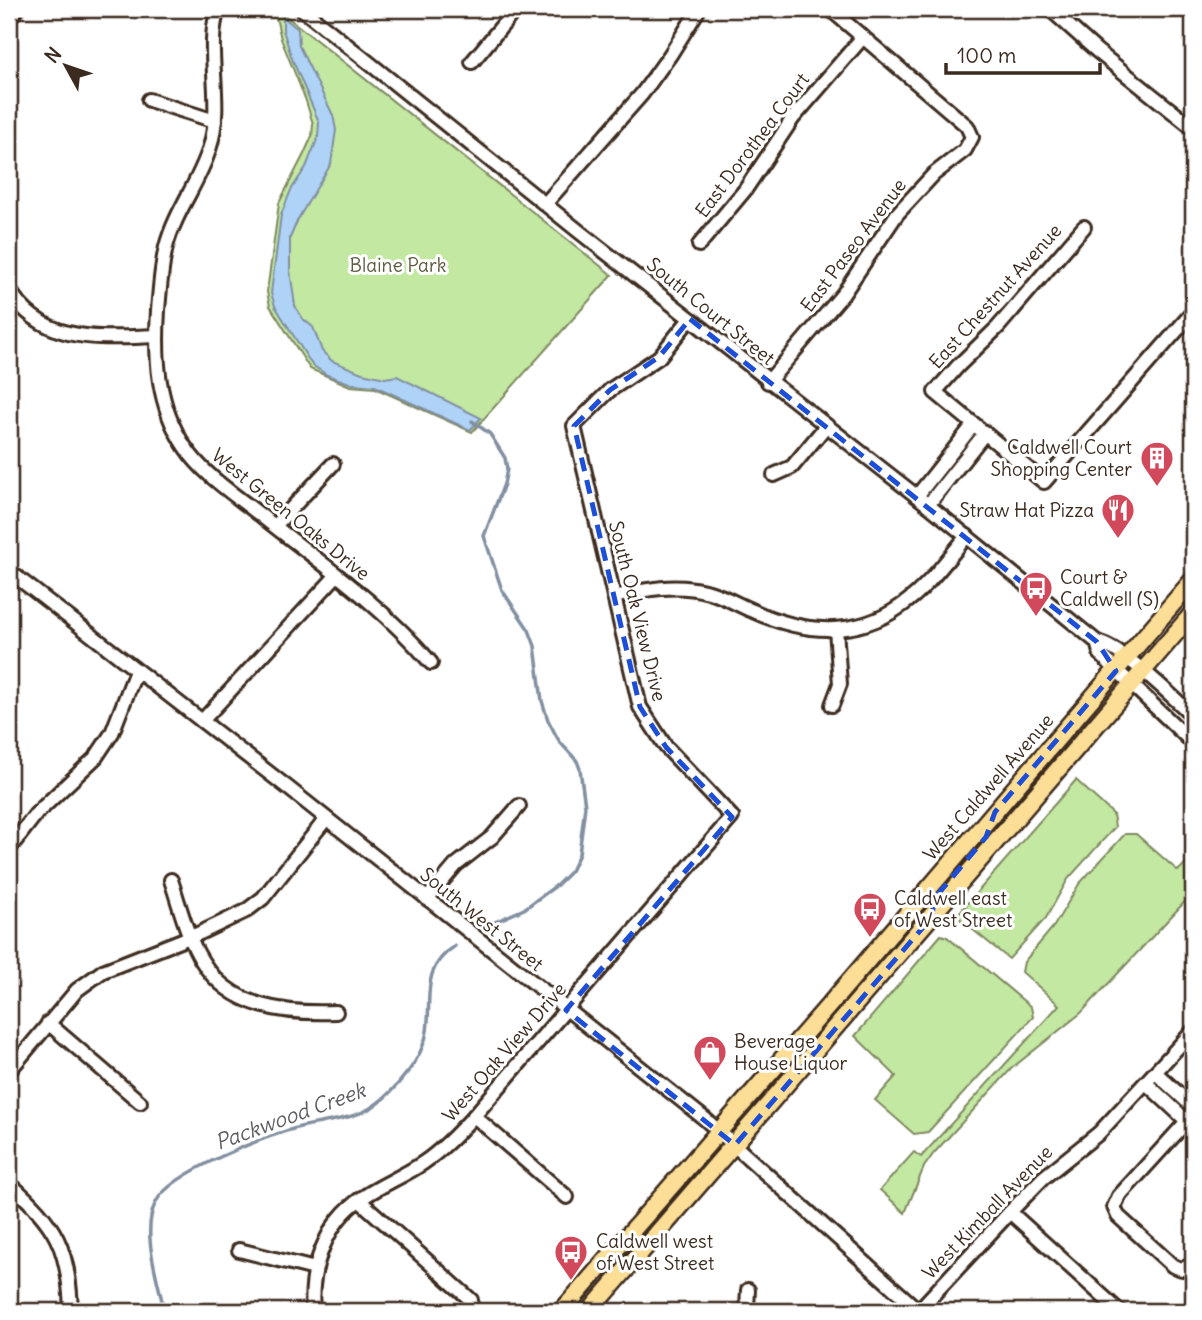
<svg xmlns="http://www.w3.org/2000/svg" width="1202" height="1320" viewBox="0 0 1202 1320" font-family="Delius,sans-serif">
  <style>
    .green { fill: #c3e8a2; stroke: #7f8960; stroke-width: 2 }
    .water { fill: #afd2f7; stroke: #818fa0; stroke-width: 2 }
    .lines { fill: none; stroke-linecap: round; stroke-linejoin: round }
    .stream { stroke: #818fa0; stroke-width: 3.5 }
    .minor-casing { stroke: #3b2a1e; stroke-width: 18 }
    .major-casing { stroke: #3b2a1e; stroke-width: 21 }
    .minor { stroke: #fff; stroke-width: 12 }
    .major { stroke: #fdde96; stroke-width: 16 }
    .marked { fill: none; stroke: #1d4ed8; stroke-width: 5; stroke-dasharray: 14 9; stroke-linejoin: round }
    .labels { text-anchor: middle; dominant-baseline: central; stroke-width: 6; stroke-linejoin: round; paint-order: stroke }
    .street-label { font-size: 19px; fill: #3b2a1e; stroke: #fff }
    .park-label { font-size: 19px; fill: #5d5a3f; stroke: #fff }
    .poi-label { font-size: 19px; fill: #3b2a1e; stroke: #fff; text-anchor: start }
    .water-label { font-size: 21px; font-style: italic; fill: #5e5c5f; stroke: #fff }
  </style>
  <rect width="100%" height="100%" fill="#fff"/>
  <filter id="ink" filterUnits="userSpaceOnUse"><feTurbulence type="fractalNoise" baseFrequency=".0143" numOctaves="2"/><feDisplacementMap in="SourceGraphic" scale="14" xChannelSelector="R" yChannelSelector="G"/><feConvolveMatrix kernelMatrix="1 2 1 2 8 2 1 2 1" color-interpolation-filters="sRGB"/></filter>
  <g filter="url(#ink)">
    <g class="green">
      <path d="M274 9H277L612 275 472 432 375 388 350 386 310 369 270 306 267 292 279 203 304 154 312 136 313 124 306 101 281 39Z"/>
      <path d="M1076 780 1113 814 1115 827 1068 879 1046 918 1009 959 961 920 958 914Z"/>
      <path d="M1125 834H1136L1178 871 1193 856V893L1081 1013 1012 1068 934 1153 924 1167 905 1213 880 1190 914 1152 921 1157 1059 1005 1022 972 1024 962 1054 926 1079 884Z"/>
      <path d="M941 935 947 937 1031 1007 1033 1017 928 1132 914 1134 875 1100 896 1076 855 1036Z"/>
    </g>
    <path class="water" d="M283 17 298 29 299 46 333 115 336 130 331 164 298 219 290 238V270L295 306 303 319 313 327 322 351 332 361 362 373 385 378 397 376 481 418 470 430 375 386 352 384 327 375 312 365 275 306 271 293 281 215 291 190 306 167 318 137 319 122 292 59 283 30Z"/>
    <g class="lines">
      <g class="stream">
        <path d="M472 421 490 434 505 458 507 469 504 484 484 536 502 590 529 630 535 646 542 701 548 720 559 741 577 761 580 769 585 806 579 854 571 871 557 885 524 909 486 926"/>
        <path d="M164 1311C159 1281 140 1232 156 1202 171 1172 268 1135 300 1127 322 1122 347 1120 367 1110 381 1103 397 1086 406 1074 415 1064 425 1045 427 1031 432 997 420 969 455 946"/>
      </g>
      <defs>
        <g id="minor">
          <path d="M218 9C204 52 225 102 209 150 198 184 175 212 166 247 161 268 160 289 158 310 155 359 157 405 185 447 204 476 237 496 264 518 321 563 384 607 431 663"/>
          <path d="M302 9 581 233 928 505 1097 642C1123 648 1172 696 1193 716"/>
          <path d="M1050 9 1097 51 1193 128"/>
          <path d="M9 18 17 9"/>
          <path d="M472 62 516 9"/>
          <path d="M149 100 215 121"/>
          <path d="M545 204 642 94 670 55 699 9"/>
          <path d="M1084 227 998 327 958 366 935 392 1044 482 1193 312"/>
          <path d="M699 245 745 190 793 118 863 37"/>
          <path d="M9 289C41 345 101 338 157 336"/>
          <path d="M768 382 843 294 897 214 934 174 965 150 972 137 967 126 830 9"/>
          <path d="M774 475 792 467 826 426"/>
          <path d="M917 496 974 424"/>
          <path d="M928 505 985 433"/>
          <path d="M275 526 333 464"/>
          <path d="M9 571 287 787 705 1119 919 1311"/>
          <path d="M614 597C646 589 676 583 709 592 724 596 738 605 753 611 801 633 855 639 901 606 927 588 946 561 967 536"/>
          <path d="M1097 642 1100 653 1104 658 1193 743"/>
          <path d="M832 705 840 684 836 629"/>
          <path d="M202 721 336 576"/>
          <path d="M9 849 36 814 96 757 112 733 136 671"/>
          <path d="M171 880C180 907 187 937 202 961 231 1009 287 1014 336 1012"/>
          <path d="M427 899 456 865 492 837 519 806"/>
          <path d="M48 1023 140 1102"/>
          <path d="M9 1071 77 990 103 971 200 933 246 911 263 898 326 819"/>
          <path d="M1156 1073 1193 1107"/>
          <path d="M1146 1083 1187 1121"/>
          <path d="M474 1116 567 1197"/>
          <path d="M1193 1121H1187L1180 1129 1119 1196 1114 1207 1118 1216 1173 1266 1182 1269 1193 1265"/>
          <path d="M9 1183C56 1224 69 1248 71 1311"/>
          <path d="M359 1200 471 1300"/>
          <path d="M1010 1212 1119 1311"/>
          <path d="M239 1250 315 1269"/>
          <path d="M313 1311C309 1270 326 1221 362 1198 381 1185 404 1176 423 1163 442 1150 458 1133 474 1116L732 817 666 747 640 707 574 426 610 390 659 357 690 319"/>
          <path d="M744 1311 747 1307 748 1290"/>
          <path d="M918 1311 1010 1212 1043 1178 1099 1133 1193 1031"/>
        </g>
        <g id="major">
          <path d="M562 1311 831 1003 1193 580"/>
          <path d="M590 1311 1193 613"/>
        </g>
      </defs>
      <use href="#minor" class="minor-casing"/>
      <use href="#major" class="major-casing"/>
      <use href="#minor" class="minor"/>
      <use href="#major" class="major"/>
    </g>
  </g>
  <path class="marked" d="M690 319 1097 642 1116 671 995 812 986 837 934 899 932 917 735 1145 566 1010 732 817 666 747 640 707 574 426 610 390 659 357Z"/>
  <defs>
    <symbol id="building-pin" viewBox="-11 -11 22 30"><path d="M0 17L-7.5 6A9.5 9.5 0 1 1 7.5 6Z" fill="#d1495b" stroke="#fff"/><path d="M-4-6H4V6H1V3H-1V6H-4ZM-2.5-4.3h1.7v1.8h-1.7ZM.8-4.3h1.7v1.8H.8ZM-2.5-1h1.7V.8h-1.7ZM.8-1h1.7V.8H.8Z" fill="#fff"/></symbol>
    <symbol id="restaurant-pin" viewBox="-11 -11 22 30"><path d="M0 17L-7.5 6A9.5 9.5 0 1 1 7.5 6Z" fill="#d1495b" stroke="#fff"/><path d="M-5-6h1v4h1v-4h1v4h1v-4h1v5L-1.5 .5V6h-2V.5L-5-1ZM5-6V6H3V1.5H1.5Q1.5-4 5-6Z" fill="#fff"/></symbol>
    <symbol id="bus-pin" viewBox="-11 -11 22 30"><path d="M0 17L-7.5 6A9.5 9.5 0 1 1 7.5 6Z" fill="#d1495b" stroke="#fff"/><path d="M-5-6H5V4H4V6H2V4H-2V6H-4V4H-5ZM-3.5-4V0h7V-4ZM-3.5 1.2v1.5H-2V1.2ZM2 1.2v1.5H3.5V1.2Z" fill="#fff"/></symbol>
    <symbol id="shop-pin" viewBox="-11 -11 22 30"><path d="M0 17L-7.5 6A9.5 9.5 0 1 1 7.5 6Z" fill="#d1495b" stroke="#fff"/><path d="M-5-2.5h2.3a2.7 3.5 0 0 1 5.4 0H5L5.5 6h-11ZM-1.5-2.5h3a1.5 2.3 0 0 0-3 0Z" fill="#fff"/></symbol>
  </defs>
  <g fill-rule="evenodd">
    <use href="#building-pin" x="1138" y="439" width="38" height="52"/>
    <use href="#restaurant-pin" x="1099" y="491" width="38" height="52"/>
    <use href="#bus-pin" x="1017" y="569" width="38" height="52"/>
    <use href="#bus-pin" x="851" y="890" width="38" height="52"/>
    <use href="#shop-pin" x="691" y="1033" width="38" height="52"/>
    <use href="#bus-pin" x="552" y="1233" width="38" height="52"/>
  </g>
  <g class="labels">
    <g class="street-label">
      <text transform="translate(752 145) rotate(-53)">East Dorothea Court</text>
      <text transform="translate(853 245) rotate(-53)">East Paseo Avenue</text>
      <text transform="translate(995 296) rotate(-48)">East Chestnut Avenue</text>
      <text transform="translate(711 311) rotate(39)">South Court Street</text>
      <text transform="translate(291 514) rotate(39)">West Green Oaks Drive</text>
      <text transform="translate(638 611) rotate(76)">South Oak View Drive</text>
      <text transform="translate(988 787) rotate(-49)">West Caldwell Avenue</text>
      <text transform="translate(482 919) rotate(39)">South West Street</text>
      <text transform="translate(504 1052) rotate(-49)">West Oak View Drive</text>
      <text transform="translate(987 1212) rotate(-46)">West Kimball Avenue</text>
    </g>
    <g class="park-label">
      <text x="398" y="265">Blaine Park</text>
    </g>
    <g class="poi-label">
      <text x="1132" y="447" text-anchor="end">Caldwell Court<tspan x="1132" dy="22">Shopping Center</tspan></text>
      <text x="1094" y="510" text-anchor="end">Straw Hat Pizza</text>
      <text x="1060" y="577">Court &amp;<tspan x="1060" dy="22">Caldwell (S)</tspan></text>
      <text x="894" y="898">Caldwell east<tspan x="894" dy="22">of West Street</tspan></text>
      <text x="734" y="1041">Beverage<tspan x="734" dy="22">House Liquor</tspan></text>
      <text x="596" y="1241">Caldwell west<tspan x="596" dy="22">of West Street</tspan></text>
    </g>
    <g class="water-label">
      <text transform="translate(290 1116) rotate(-20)">Packwood Creek</text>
    </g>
  </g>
  <rect width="1202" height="1320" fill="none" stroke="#fff" stroke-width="35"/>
  <rect x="18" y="18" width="1167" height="1285" fill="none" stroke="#3b2a1e" stroke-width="2.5" filter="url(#ink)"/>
  <g transform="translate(66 66) rotate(310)" stroke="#ffffff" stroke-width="5" paint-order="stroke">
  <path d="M0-5L12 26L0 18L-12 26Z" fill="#3b2a1e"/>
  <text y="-10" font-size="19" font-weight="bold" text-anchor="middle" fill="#3b2a1e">N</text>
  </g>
  <path d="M946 63v10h154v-10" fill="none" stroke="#3b2a1e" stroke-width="3.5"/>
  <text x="957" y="63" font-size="21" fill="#3b2a1e" stroke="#ffffff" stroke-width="5" paint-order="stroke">100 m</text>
</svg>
